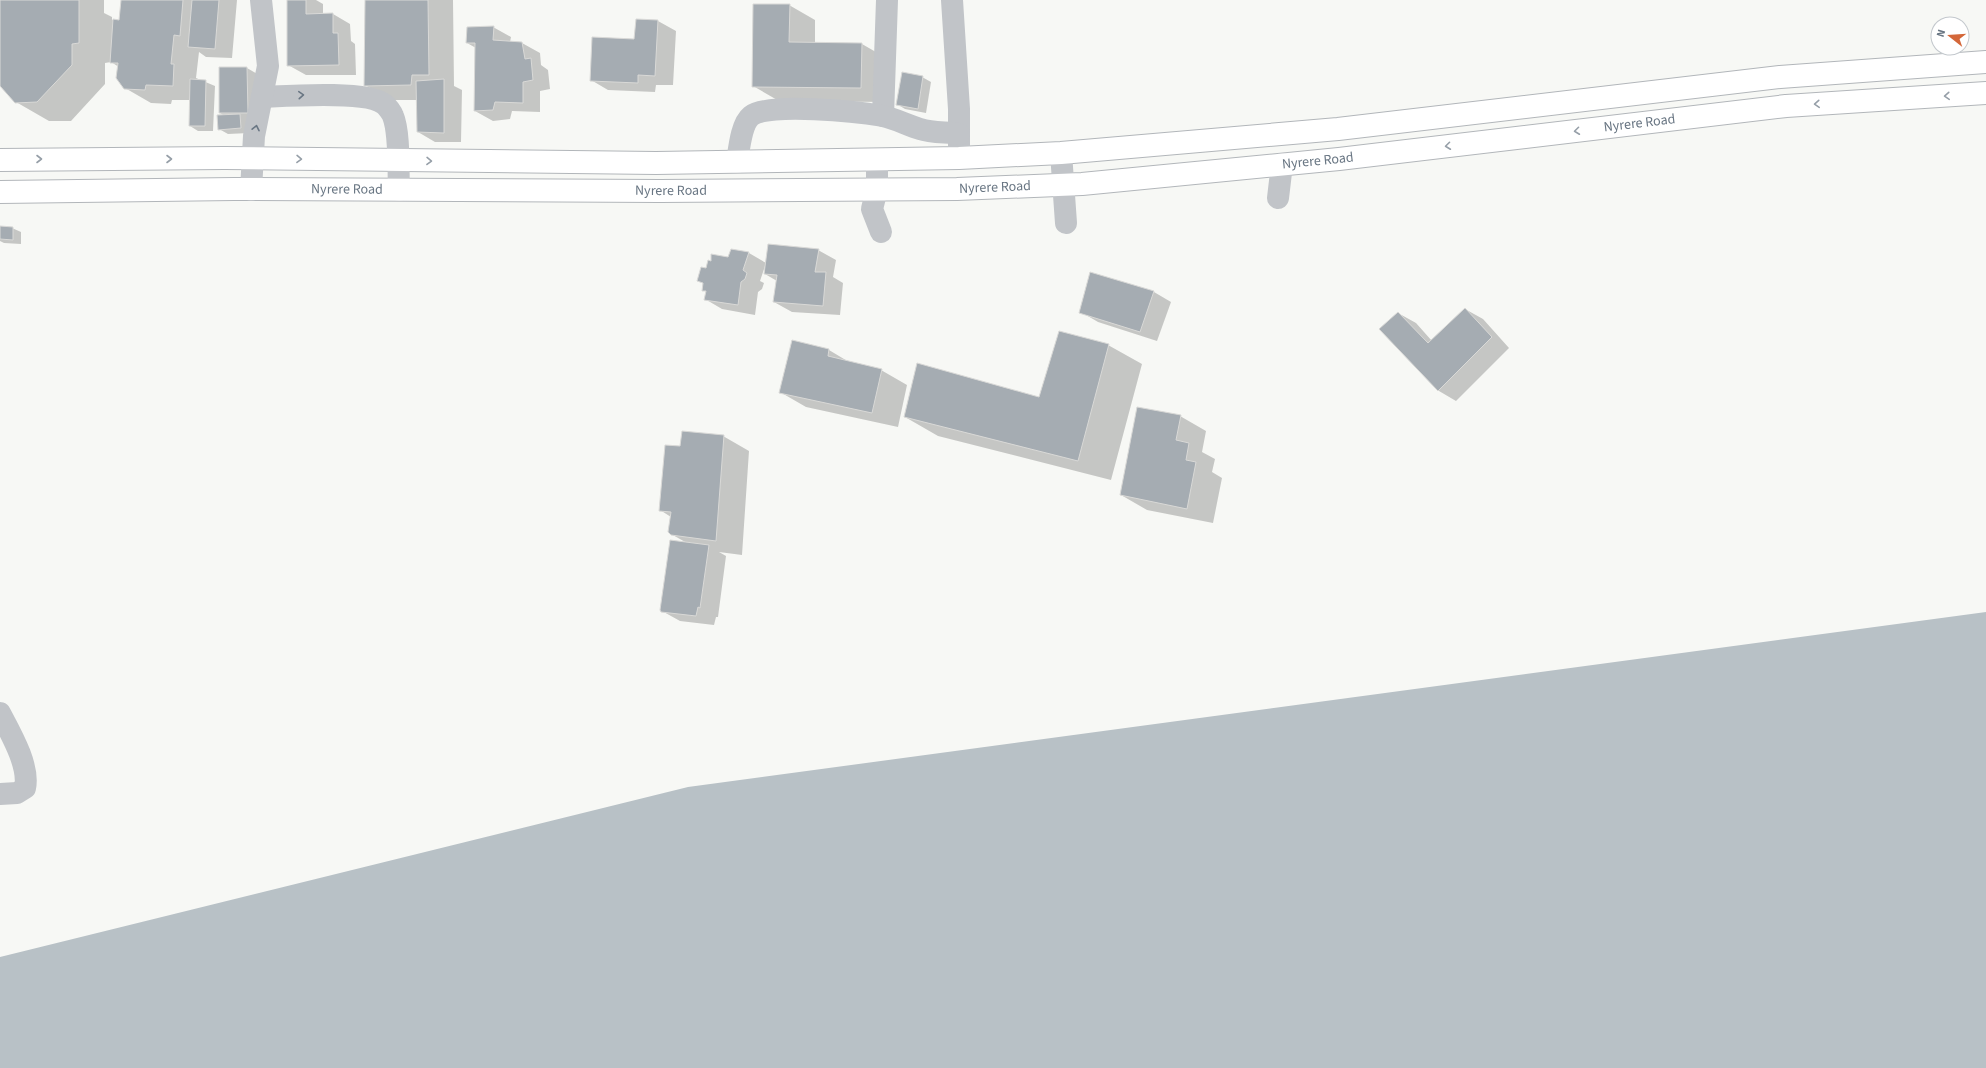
<svg xmlns="http://www.w3.org/2000/svg" width="1986" height="1068" viewBox="0 0 1986 1068" font-family="'Source Sans 3',sans-serif">
  <style>
    .water { fill: #b8c1c6 }
    .shadow { fill: #0003 }
    .building { fill: #a5acb2; stroke: #d9d9d7 }
    .lines { fill: none; stroke-linecap: round; stroke-linejoin: round }
    .major-casing { stroke: #b2b6ba; stroke-width: 24 }
    .minor { stroke: #c1c4c8; stroke-width: 22 }
    .major { stroke: #fff; stroke-width: 22 }
    .oneway { stroke: #697683 }
    .oneway2 { stroke: #969fa8 }
    .labels { text-anchor: middle; dominant-baseline: central; stroke-width: 4; stroke-linejoin: round; paint-order: stroke }
    .street-label { font-size: 14px; fill: #697683; stroke: #fff }
  </style>
  <rect width="100%" height="100%" fill="#f7f8f5"/>
  <path class="water" d="M1986 612V1068H0V957L688 787Z"/>
  <g class="shadow">
    <path d="M0 0H104V13L112 17V20L120 21 122 0H237L232 58 206 57 199 52 196 78 215 86 213 131H198L190 126 191 100H172L171 104 151 103 125 88 119 67 111 62 105 63V84L71 121H49L16 102 0 84Z"/>
    <path d="M288 0H316L323 4V15L333 14 350 24 351 41 355 44 356 75H306L288 65Z"/>
    <path d="M366 0H453L454 86 462 90 461 142H435L418 132 417 100H391L365 85Z"/>
    <path d="M789 5 815 20V43L862 44 888 59 887 102 779 101 753 86Z"/>
    <path d="M637 20 658 21 676 31 673 85H656L655 92 608 90 591 80 635 40Z"/>
    <path d="M493 27 511 37 510 42 522 43 540 53 541 65 548 70 550 89 540 91V112L512 111 510 119 493 121 475 111 476 48 467 43Z"/>
    <path d="M247 68 264 78 249 133 228 134 219 129 225 116 220 113Z"/>
    <path d="M922 77 931 82 926 113 905 109 897 104Z"/>
    <path d="M0 228H12L21 232V244L4 243 0 241Z"/>
    <path d="M732 250 749 253 766 263 818 250 836 260 833 277 843 283 840 315 792 312 774 302 777 281 765 274V266L760 281 764 283 762 289 758 292 755 315 722 309 705 299 707 292 703 290 704 284 699 281 707 269 729 258Z"/>
    <path d="M1154 292 1171 302 1157 341 1098 322 1081 312Z"/>
    <path d="M1465 309 1483 319 1509 348 1456 401 1439 391 1381 330 1398 313 1416 323 1432 341Z"/>
    <path d="M1108 345 1142 364 1111 480 938 436 905 417 1040 398Z"/>
    <path d="M829 350 849 362 881 370 907 385 898 427 806 407 780 392Z"/>
    <path d="M1180 416 1206 431 1202 452 1215 459 1212 472 1222 478 1213 523 1147 510 1121 495Z"/>
    <path d="M723 436 749 451 742 555 719 552 726 556 718 617H716L714 625 680 621 662 611 687 543 671 534V517L660 510 681 447Z"/>
  </g>
  <g class="building">
    <path d="M0 0H79V43L72 44V65L37 102 15 103 0 86Z"/>
    <path d="M121 0H183L180 36 174 35 171 64H174L173 86 146 85 145 90 124 89 116 78 118 63H110L113 19 119 20Z"/>
    <path d="M192 0H219L215 49 188 47Z"/>
    <path d="M287 0H306V14L333 13V33H338L339 65 287 66Z"/>
    <path d="M365 0H428L429 75H412L411 85 364 86Z"/>
    <path d="M753 4H790L789 42 862 43 861 88 752 87Z"/>
    <path d="M636 19 658 20 655 76 638 75V83L590 81 592 37 634 39Z"/>
    <path d="M494 26 493 40 522 42 525 59 531 58 533 80 523 82V103L495 102 493 110 474 111 475 43H466L467 27Z"/>
    <path d="M219 67H247L248 113H219Z"/>
    <path d="M902 72 923 76 918 109 896 105Z"/>
    <path d="M190 79 206 80 205 126H189Z"/>
    <path d="M444 79V133L417 132 416 81Z"/>
    <path d="M240 114 241 128 218 130 217 115Z"/>
    <path d="M0 226 13 227V240L0 239Z"/>
    <path d="M768 244 819 249 815 272H826L823 306 773 302 777 275 764 274Z"/>
    <path d="M731 249 749 252 743 270 747 273 745 279 741 282 738 305 704 300 706 291H702L703 283 697 281 701 267 706 268 708 260 711 261V254L728 257Z"/>
    <path d="M1090 272 1154 291 1140 332 1079 313Z"/>
    <path d="M1465 308 1492 337 1438 391 1379 329 1398 312 1428 343Z"/>
    <path d="M1059 331 1109 344 1078 461 904 417 917 363 1039 397Z"/>
    <path d="M792 340 829 349 828 356 882 369 872 413 779 393Z"/>
    <path d="M1137 407 1181 415 1176 440 1189 443 1186 460 1196 462 1187 509 1120 495Z"/>
    <path d="M682 431 724 435 716 541 671 535 668 532 671 512 659 511 665 445 680 446Z"/>
    <path d="M670 540 709 545 700 608 698 607 696 616 661 612 660 610Z"/>
  </g>
  <g class="lines">
    <defs>
      <g id="major">
        <path d="M0 160 224 158 656 163 959 158 1061 153 1338 129 1780 77 1986 62"/>
        <path id="s1" d="M0 192 234 189 660 191 957 189 1082 184 1339 159 1786 106 1986 93"/>
      </g>
    </defs>
    <use href="#major" class="major-casing"/>
    <g class="minor">
      <path d="M952 0 959 109V147"/>
      <path d="M262 97C286 96 366 90 384 104 387 106 392 113 393 116 400 133 398 171 399 190"/>
      <path d="M883 116 887 0"/>
      <path d="M1061 153 1066 223"/>
      <path d="M877 160V189L872 209 881 232"/>
      <path d="M737 162C739 150 741 124 751 116 768 102 859 112 883 116 896 119 907 125 920 129 932 133 947 132 959 134"/>
      <path d="M251 190 254 136 268 66 261 0"/>
      <path d="M1278 198 1282 164"/>
      <path d="M0 713C10 732 30 766 25 788L17 793 0 794"/>
    </g>
    <use href="#major" class="major"/>
  </g>
  <defs><path id="oneway-chevron" d="M-2-3.5L2.5 0L-2 3.5" fill="none" stroke-width="1.6" stroke-linecap="round" stroke-linejoin="round"/></defs>
  <g class="oneway">
    <use href="#oneway-chevron" transform="translate(301 95) rotate(-4)"/>
    <use href="#oneway-chevron" transform="translate(256 128) rotate(-78)"/>
  </g>
  <g class="oneway2">
    <use href="#oneway-chevron" transform="translate(1947 96) rotate(176)"/>
    <use href="#oneway-chevron" transform="translate(1817 104) rotate(176)"/>
    <use href="#oneway-chevron" transform="translate(1577 131) rotate(173)"/>
    <use href="#oneway-chevron" transform="translate(1448 146) rotate(173)"/>
    <use href="#oneway-chevron" transform="translate(39 159)"/>
    <use href="#oneway-chevron" transform="translate(169 159)"/>
    <use href="#oneway-chevron" transform="translate(299 159) rotate(1)"/>
    <use href="#oneway-chevron" transform="translate(429 161) rotate(1)"/>
  </g>
  <g class="labels">
    <g class="street-label">
      <text stroke="none"><textPath href="#s1" startOffset="1643">Nyrere Road</textPath></text>
      <text stroke="none"><textPath href="#s1" startOffset="1319">Nyrere Road</textPath></text>
      <text stroke="none"><textPath href="#s1" startOffset="995">Nyrere Road</textPath></text>
      <text stroke="none"><textPath href="#s1" startOffset="347">Nyrere Road</textPath></text>
      <text stroke="none"><textPath href="#s1" startOffset="671">Nyrere Road</textPath></text>
    </g>
  </g>
  <g transform="translate(1950 36) rotate(287)"><circle r="19" fill="#ffffff" stroke="#c3c8cd"/>
  <path d="M0-3L7 15L0 10L-7 15Z" fill="#d46739"/>
  <text y="-6" font-size="11" font-weight="bold" text-anchor="middle" fill="#697683">N</text>
  </g>
</svg>
